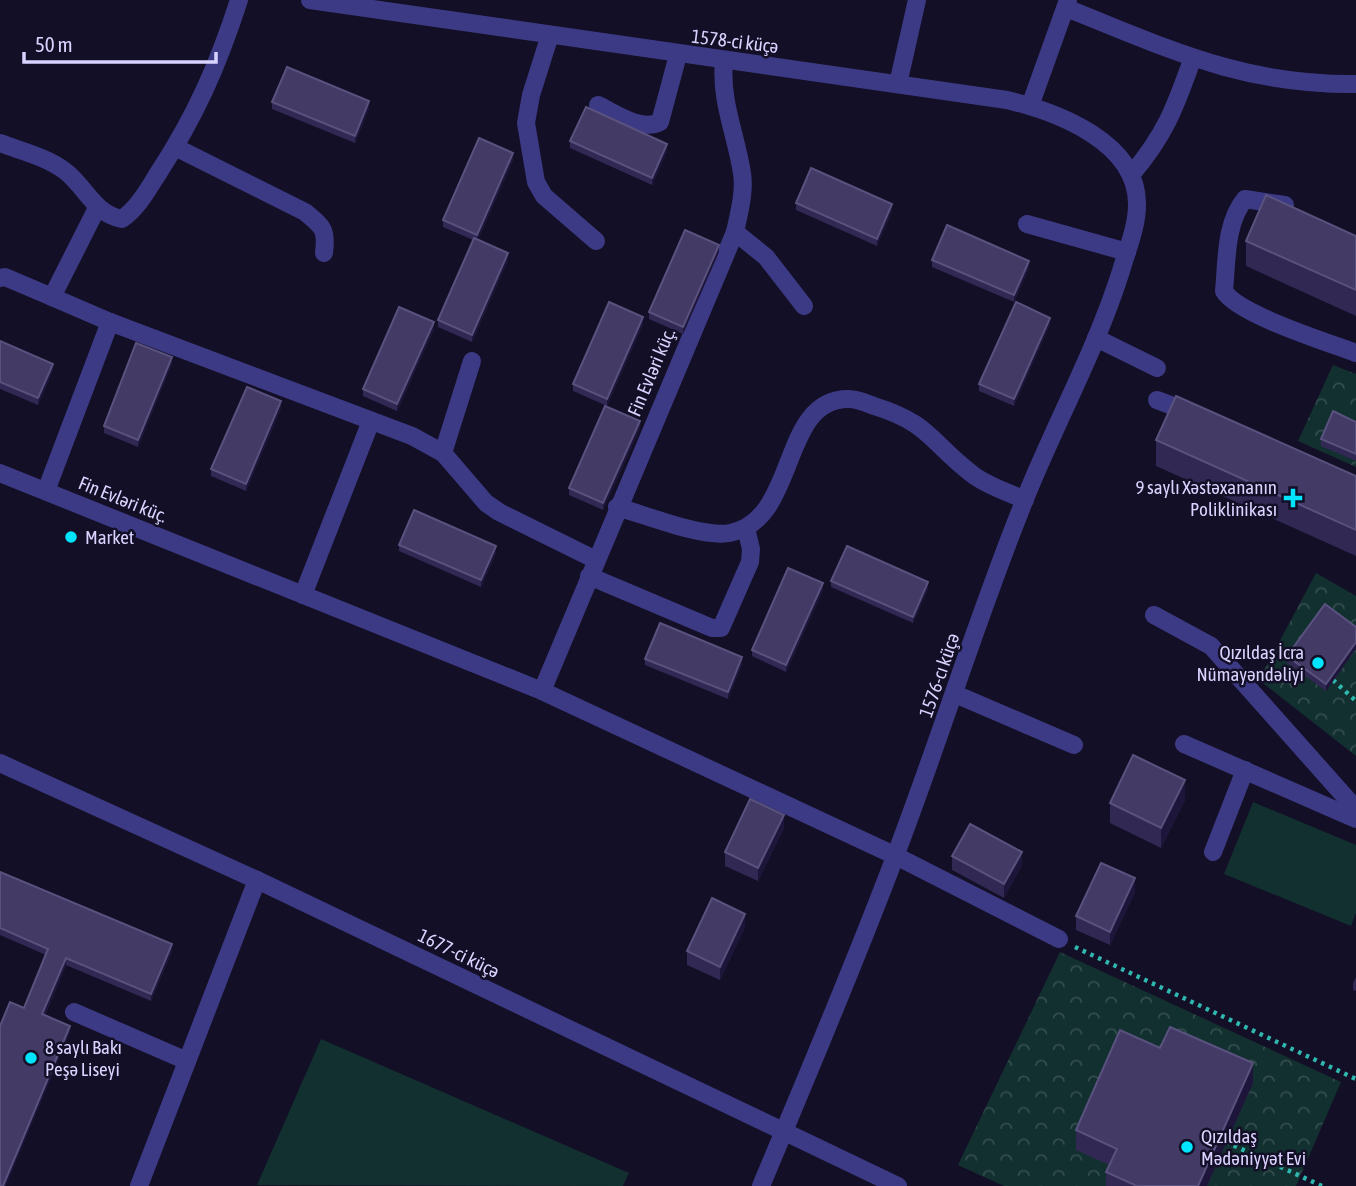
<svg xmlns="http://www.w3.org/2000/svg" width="1356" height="1186" viewBox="0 0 1356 1186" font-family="'Asap Condensed',sans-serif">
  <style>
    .forest { fill: url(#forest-crowns) }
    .pitch { fill: #12302f }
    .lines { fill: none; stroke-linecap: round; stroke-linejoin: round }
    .path { stroke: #2fb8b0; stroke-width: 4.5; stroke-dasharray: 3.5 5; stroke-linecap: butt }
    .minor { stroke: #3d3a85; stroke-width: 18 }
    .wall { fill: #312854 }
    .shaded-wall { fill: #1d163a }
    .building { fill: #433a66; stroke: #5a527e; stroke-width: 2 }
    .poi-dot { fill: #00e5ff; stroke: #130f26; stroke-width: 2.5 }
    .labels { text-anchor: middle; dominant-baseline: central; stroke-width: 5; stroke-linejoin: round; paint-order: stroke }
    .street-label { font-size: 19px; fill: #d9d4ff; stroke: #130f26 }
    .poi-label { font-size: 19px; fill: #d9d4ff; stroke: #130f26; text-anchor: start }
  </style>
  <defs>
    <pattern id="forest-crowns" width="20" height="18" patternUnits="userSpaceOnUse" patternTransform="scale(1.75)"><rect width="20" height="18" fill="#12302f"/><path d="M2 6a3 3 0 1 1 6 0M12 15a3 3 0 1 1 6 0" fill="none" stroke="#344d4e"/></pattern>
  </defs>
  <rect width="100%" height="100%" fill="#130f26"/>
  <g class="forest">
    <path d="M1333 365 1356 374V467L1298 441Z"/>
    <path d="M1316 573 1356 596V756L1259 680Z"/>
    <path d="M1060 952 1341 1082 1296 1186H1004L958 1165Z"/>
  </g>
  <g class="pitch">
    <path d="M1253 802 1356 845V913L1351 926 1224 874Z"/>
    <path d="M321 1039 629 1173 623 1186 257 1185Z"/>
  </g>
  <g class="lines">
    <g class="path">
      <path d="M1333 680 1356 701"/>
      <path d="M1075 947 1356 1079"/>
      <path d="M1226 1142 1322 1186"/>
    </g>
    <g class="minor">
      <path d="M310 0 1007 100C1057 112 1138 142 1137 205 1137 227 1127 250 1121 271 1096 350 1056 422 1025 499 978 615 941 736 896 854 854 966 807 1076 761 1186"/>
      <path d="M1066 8C1169 49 1242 85 1356 84"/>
      <path d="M550 35 531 95 526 123 536 182 544 196 596 241"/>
      <path d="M898 84 917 0"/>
      <path d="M598 105C615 113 641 132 660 122L678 55"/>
      <path d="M1030 106 1068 0"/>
      <path d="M0 143C21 151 47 157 65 171 86 187 94 214 122 219 139 207 148 189 159 172 196 115 218 65 239 0"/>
      <path d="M175 147 305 212C323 227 327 229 324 253"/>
      <path d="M1131 175C1165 135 1175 108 1192 60"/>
      <path d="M1285 205 1245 199C1225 223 1227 261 1224 291 1237 314 1327 342 1356 353"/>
      <path d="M97 208 52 297 110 322 412 436 443 453 486 503 499 512 596 560"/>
      <path d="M1027 224 1127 252"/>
      <path d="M735 232 766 257 804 306"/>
      <path d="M0 278 5 277 52 297"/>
      <path d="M1096 338 1157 368"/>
      <path d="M1157 400 1194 414"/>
      <path d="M443 453 472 361"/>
      <path d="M0 473 542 691 896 856 1059 939"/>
      <path d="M46 491 110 322"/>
      <path d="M617 507C646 515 702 538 730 533 799 520 779 398 849 399 857 399 866 403 874 406 930 423 931 443 972 474 987 486 1008 492 1025 500"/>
      <path d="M589 576 712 628H721L750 562 751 549 746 528"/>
      <path d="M303 595 371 421"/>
      <path d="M1154 615 1211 646 1356 809"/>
      <path d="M542 691 735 232C739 213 745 192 742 173 736 134 720 101 724 61"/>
      <path d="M955 694 1074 745"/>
      <path d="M1184 744 1356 819"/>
      <path d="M0 763 257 880 898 1186"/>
      <path d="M1213 852 1245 770"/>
      <path d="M74 1012 187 1061"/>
      <path d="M139 1186 257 880"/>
    </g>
  </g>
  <g class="wall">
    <path d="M272 102 369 108 355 143 272 109Z"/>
    <path d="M570 141 667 151 652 185 570 148Z"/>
    <path d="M513 160 478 240 508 260 472 342 438 327V320L473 240 443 227V220Z"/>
    <path d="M796 203 892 211 877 246 796 210Z"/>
    <path d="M1356 236V316L1246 266V241Z"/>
    <path d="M719 252 683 334 649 319V312Z"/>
    <path d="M932 260 1029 268 1014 302 932 267Z"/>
    <path d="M643 324 607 406 573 391V384Z"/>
    <path d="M1050 324 1014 406 979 391V384Z"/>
    <path d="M434 329 397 411 363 396V389Z"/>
    <path d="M0 341 53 370 38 405 0 389Z"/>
    <path d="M172 363 138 447 104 433V426Z"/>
    <path d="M281 408 246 491 211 476V469Z"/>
    <path d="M1356 422V461L1321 446V439Z"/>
    <path d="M640 428 603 510 569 495V488Z"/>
    <path d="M1156 440 1356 476V556L1156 466Z"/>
    <path d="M399 545 496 553 481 587 399 551Z"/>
    <path d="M831 581 928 589 913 623 831 587Z"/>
    <path d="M823 590 786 672 752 656V650Z"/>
    <path d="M1356 627V649L1326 691 1287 663V656Z"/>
    <path d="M645 659 742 664 728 699 645 665Z"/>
    <path d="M1185 800 1161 848 1110 823V803Z"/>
    <path d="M784 828 758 881 725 866V852Z"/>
    <path d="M952 856 1022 865 1004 898 952 870Z"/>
    <path d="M0 872 172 951 151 1001 66 965 45 1015 70 1033 24 1008 46 955 0 935Z"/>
    <path d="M1135 892 1110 945 1076 930V916Z"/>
    <path d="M745 927 720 980 687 965V951Z"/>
    <path d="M1356 977V991L1353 990V983Z"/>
    <path d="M1160 1048 1253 1083 1207 1186H1106V1172L1109 1165 1076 1150V1130Z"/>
  </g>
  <g class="shaded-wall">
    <path d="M369 101V108L355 143V136Z"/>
    <path d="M667 144V151L652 185V178Z"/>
    <path d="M513 153V160L477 242V235Z"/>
    <path d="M892 204V211L877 246V239Z"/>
    <path d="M719 245V252L683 334V327Z"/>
    <path d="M508 253V260L472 342V335Z"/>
    <path d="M1029 261V268L1014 302V295Z"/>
    <path d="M643 317V324L607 406V399Z"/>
    <path d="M1050 318V324L1014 406V399Z"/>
    <path d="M434 322V329L397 411V404Z"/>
    <path d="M172 357V363L138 447V440Z"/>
    <path d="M53 364V370L38 405V398Z"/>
    <path d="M281 401V408L246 491V484Z"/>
    <path d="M640 421V428L603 510V503Z"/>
    <path d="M496 546V553L481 587V580Z"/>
    <path d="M928 582V589L913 623V617Z"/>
    <path d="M823 583V590L786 672V665Z"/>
    <path d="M1356 642V649L1326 691V684Z"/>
    <path d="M742 657V664L728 699V692Z"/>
    <path d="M1185 780V800L1161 848V828Z"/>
    <path d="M784 815V828L758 881V868Z"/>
    <path d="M1022 852V865L1004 898V884Z"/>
    <path d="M1135 878V892L1110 945V932Z"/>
    <path d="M745 914V927L720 980V967Z"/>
    <path d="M172 944V951L151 1001V994Z"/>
    <path d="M66 958V965L42 1021V1014Z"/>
    <path d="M70 1026V1033L6 1186H3Z"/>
    <path d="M1253 1063V1083L1207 1186H1198Z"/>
  </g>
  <g class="building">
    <path d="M287 67 369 101 355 136 272 102Z"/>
    <path d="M586 107 667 144 652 178 570 141Z"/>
    <path d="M479 138 513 153 477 235 443 220Z"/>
    <path d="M811 168 892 204 877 239 796 203Z"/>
    <path d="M1266 195 1356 236V290L1246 241Z"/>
    <path d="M947 225 1029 261 1014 295 932 260Z"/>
    <path d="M685 230 719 245 683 327 649 312Z"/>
    <path d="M474 238 508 253 472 335 438 320Z"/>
    <path d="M609 302 643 317 607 399 573 384Z"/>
    <path d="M1016 302 1050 318 1014 399 979 384Z"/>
    <path d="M399 307 434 322 397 404 363 389Z"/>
    <path d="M0 341 53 364 38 398 0 382Z"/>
    <path d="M136 343 172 357 138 440 104 426Z"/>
    <path d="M247 387 281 401 246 484 211 469Z"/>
    <path d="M1176 396 1356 476V530L1156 440Z"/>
    <path d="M605 406 640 421 603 503 569 488Z"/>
    <path d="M1333 411 1356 422V454L1321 439Z"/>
    <path d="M414 510 496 546 481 580 399 545Z"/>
    <path d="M847 546 928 582 913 617 831 581Z"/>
    <path d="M788 568 823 583 786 665 752 650Z"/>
    <path d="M1325 604 1356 627V642L1326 684 1287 656Z"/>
    <path d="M660 623 742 657 728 692 645 659Z"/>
    <path d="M1133 755 1185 780 1161 828 1110 803Z"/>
    <path d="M750 799 784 815 758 868 725 852Z"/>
    <path d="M970 824 1022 852 1004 884 952 856Z"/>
    <path d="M1101 863 1135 878 1110 932 1076 916Z"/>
    <path d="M0 872 172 944 151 994 66 958 42 1014 70 1026 3 1186H0V1026L10 1002 24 1008 48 949 0 928Z"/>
    <path d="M712 898 745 914 720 967 687 951Z"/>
    <path d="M1170 1027 1253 1063 1198 1186H1137L1106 1172 1117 1149 1076 1130 1120 1030 1160 1048Z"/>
  </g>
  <g class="poi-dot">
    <path d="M1289.5 487.5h7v7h7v7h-7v7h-7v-7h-7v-7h7z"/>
    <circle cx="71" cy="537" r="7"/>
    <circle cx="1318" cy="663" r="7"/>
    <circle cx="31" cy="1058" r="7"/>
    <circle cx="1187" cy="1147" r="7"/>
  </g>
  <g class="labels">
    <g class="street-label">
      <text transform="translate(735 41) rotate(7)">1578-ci küçə</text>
      <text transform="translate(651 372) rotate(-67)">Fin Evləri küç.</text>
      <text transform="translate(123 499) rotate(22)">Fin Evləri küç.</text>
      <text transform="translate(939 675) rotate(-71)">1576-cı küçə</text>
      <text transform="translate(459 953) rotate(26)">1677-ci küçə</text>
    </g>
    <g class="poi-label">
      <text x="1277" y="487" text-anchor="end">9 saylı Xəstəxananın<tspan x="1277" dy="22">Poliklinikası</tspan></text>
      <text x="85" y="537">Market</text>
      <text x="1304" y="652" text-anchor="end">Qızıldaş İcra<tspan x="1304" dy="22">Nümayəndəliyi</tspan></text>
      <text x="45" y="1047">8 saylı Bakı<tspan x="45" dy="22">Peşə Liseyi</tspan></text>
      <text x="1201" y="1136">Qızıldaş<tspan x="1201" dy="22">Mədəniyyət Evi</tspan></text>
    </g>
  </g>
  <path d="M24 52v10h192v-10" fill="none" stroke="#d9d4ff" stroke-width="3.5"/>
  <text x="35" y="52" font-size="21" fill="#d9d4ff" stroke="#130f26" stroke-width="5" paint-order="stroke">50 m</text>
</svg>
